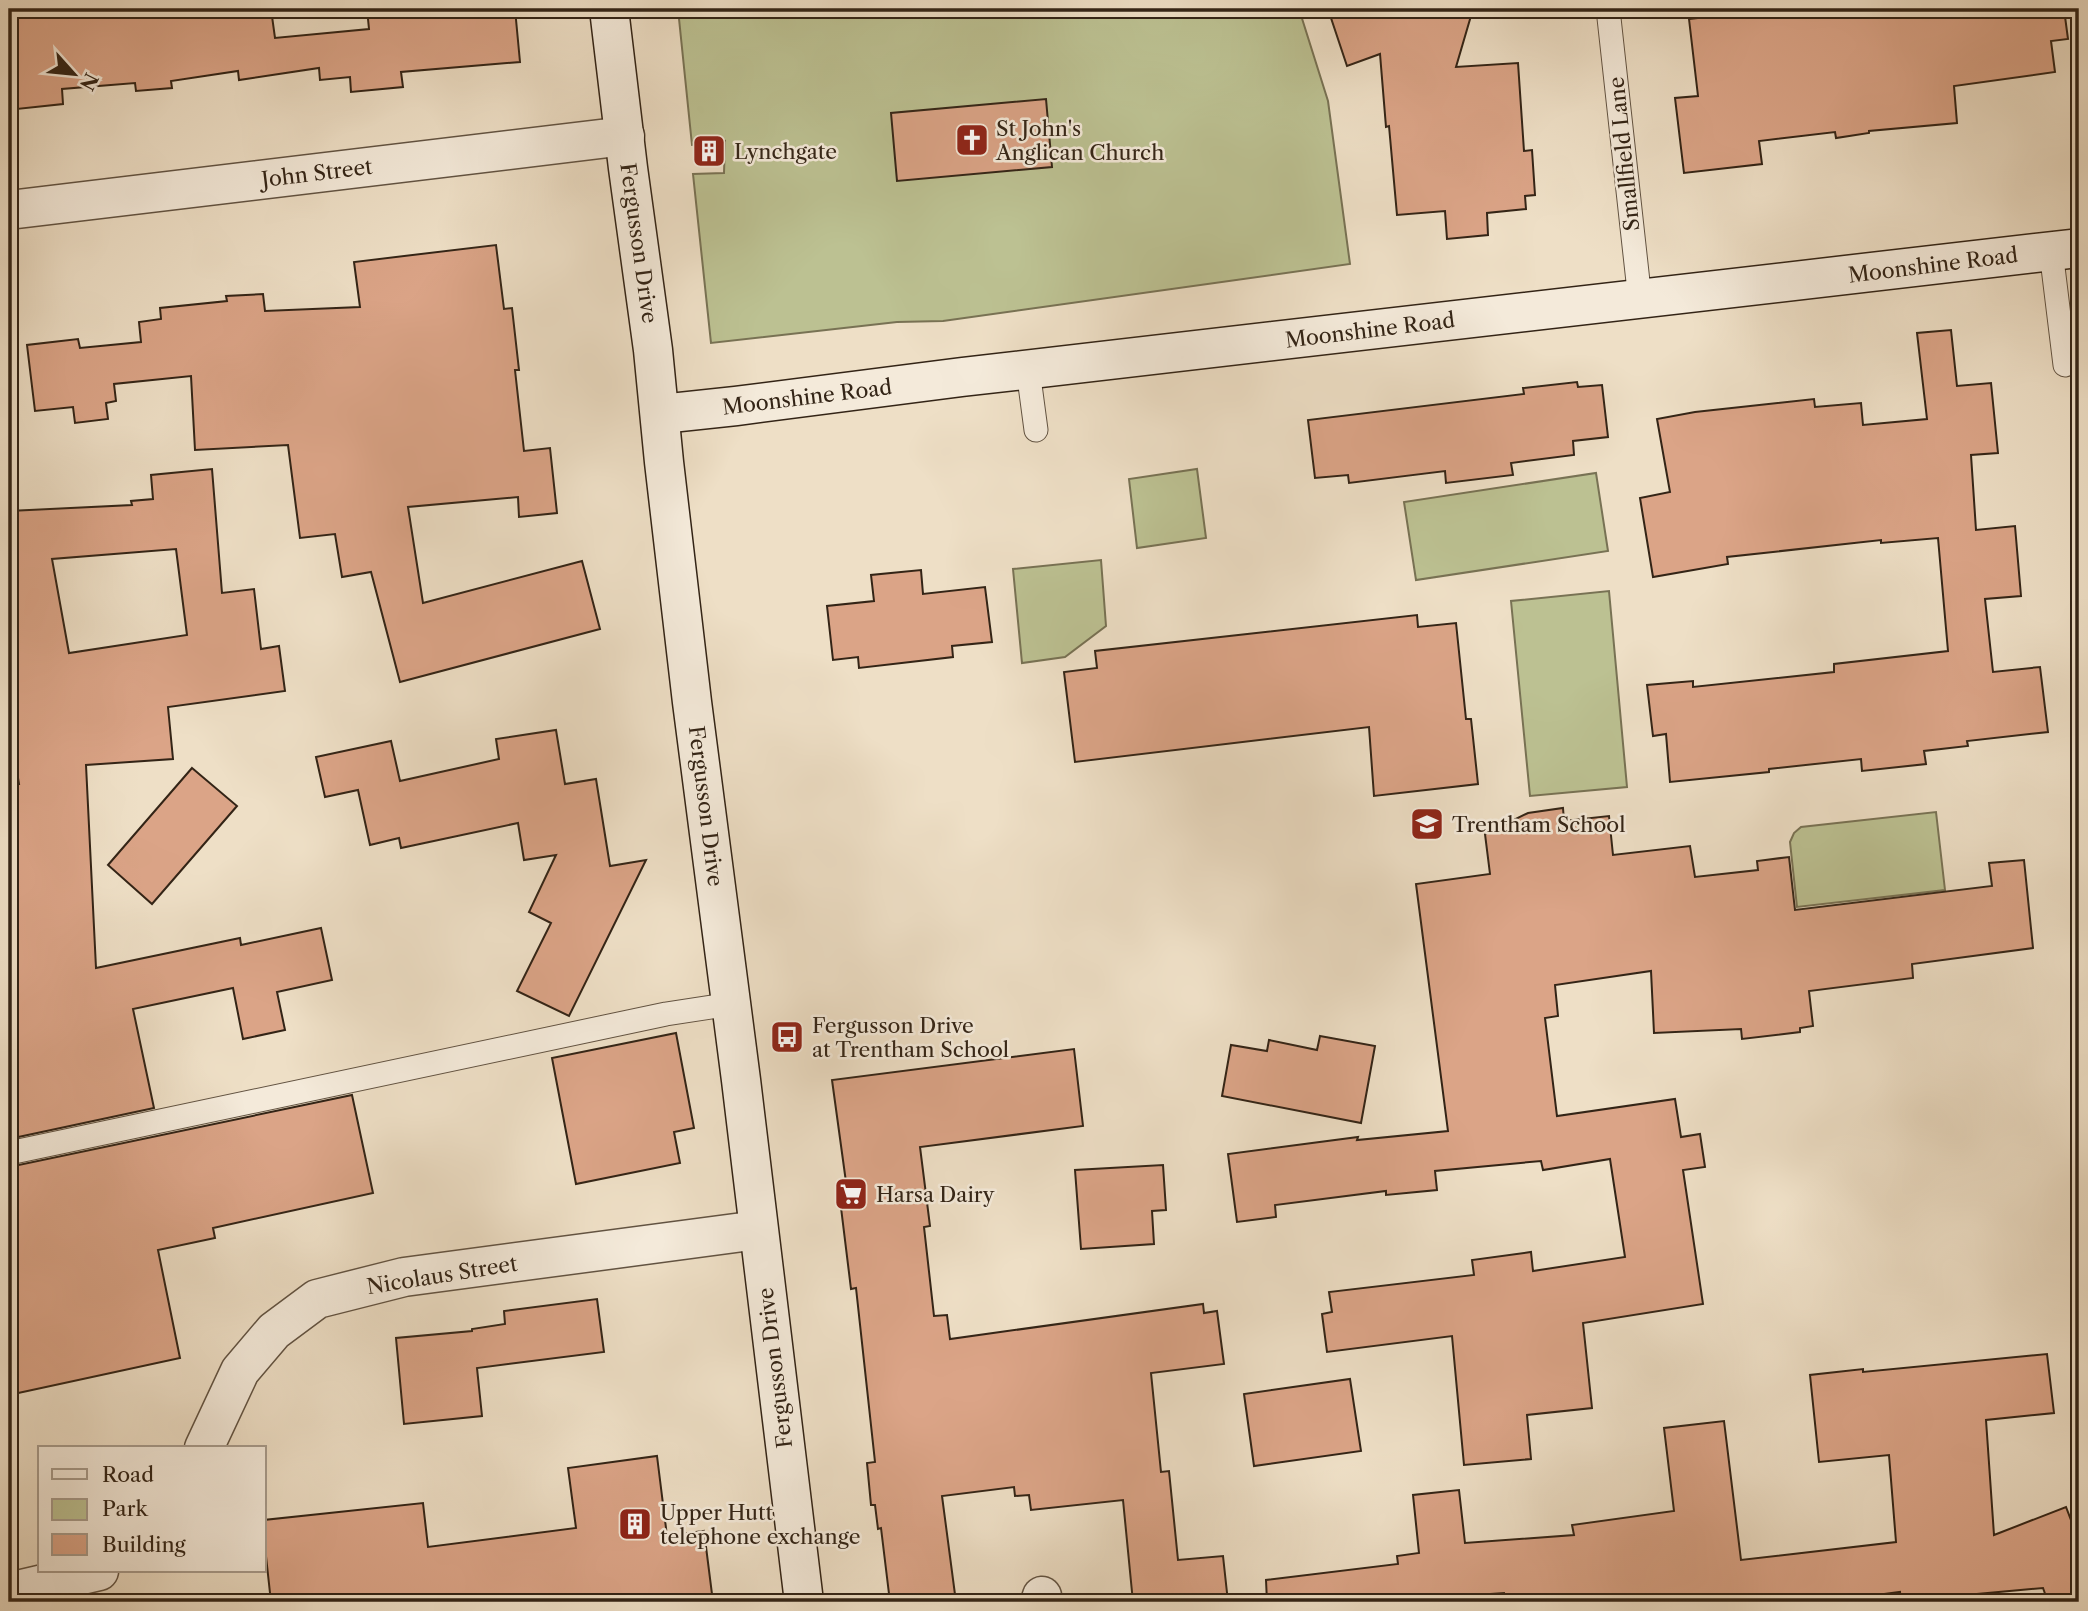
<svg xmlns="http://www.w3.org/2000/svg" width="2088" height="1611" viewBox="0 0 2088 1611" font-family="'Libre Caslon Text',serif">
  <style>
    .green { fill: #bcc192; stroke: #787254; stroke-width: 2 }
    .building { fill: #dba487; stroke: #332416; stroke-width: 2; fill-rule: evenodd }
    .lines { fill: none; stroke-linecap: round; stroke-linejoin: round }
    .lane-casing { stroke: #625342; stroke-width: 25 }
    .street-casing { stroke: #625342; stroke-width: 41 }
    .secondary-casing { stroke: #332416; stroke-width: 41 }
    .lane { stroke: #f4eada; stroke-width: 23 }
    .street { stroke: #f4eada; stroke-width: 38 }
    .secondary { stroke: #f4eada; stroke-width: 38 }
    .labels { text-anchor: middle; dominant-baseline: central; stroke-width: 5; stroke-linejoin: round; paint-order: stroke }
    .poi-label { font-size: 21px; fill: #332416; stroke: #f4eada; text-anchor: start }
    .street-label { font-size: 21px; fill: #332416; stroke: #f4eada }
  </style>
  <rect width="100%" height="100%" fill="#eedfc6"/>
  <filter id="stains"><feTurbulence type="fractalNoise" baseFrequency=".00286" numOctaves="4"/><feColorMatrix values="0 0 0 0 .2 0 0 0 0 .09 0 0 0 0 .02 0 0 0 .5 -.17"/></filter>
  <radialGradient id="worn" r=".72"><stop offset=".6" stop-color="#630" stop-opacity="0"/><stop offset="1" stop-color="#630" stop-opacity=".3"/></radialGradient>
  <g class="green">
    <path d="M678 9H1299L1328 101 1350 264 943 321 897 322 711 343 693 174 724 173 725 141 692 145Z"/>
    <path d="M1197 469 1206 538 1137 548 1129 479Z"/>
    <path d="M1596 473 1608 551 1416 580 1404 502Z"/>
    <path d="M1101 560 1106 626 1065 657 1022 663 1013 569Z"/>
    <path d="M1609 591 1627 787 1530 796 1511 601Z"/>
    <path d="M1936 812 1945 890 1797 907 1790 842 1794 833 1801 827Z"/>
  </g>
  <g class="building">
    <path d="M101 9H271L275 38 369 29 367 9H515L520 62 401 72 403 87 351 92 350 77 320 80 319 68 239 80 238 71 171 81 172 88 136 91 135 83 62 89 63 104 17 109 9 18Z"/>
    <path d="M1328 9H1473L1456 67 1518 63 1524 151 1532 150 1535 195 1525 196 1526 209 1487 213 1488 235 1447 239 1445 211 1397 215 1389 126 1386 127 1380 54 1347 66Z"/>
    <path d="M1778 9H1824L1825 18 1915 9H2064L2068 39 2051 41 2055 72 1954 86 1957 123 1869 131V133L1836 138 1835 132 1759 141 1762 164 1684 173 1675 98 1698 96 1689 19Z"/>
    <path d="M1046 99 1052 167 897 181 891 113Z"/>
    <path d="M496 245 504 309 512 308 519 370H515L524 451 550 448 557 513 519 517 518 497 408 507 423 603 582 561 600 629 400 682 371 572 342 577 335 534 300 538 288 445 195 450 191 376 114 384 116 401 106 403 108 419 75 423 73 407 35 411 27 345 78 339 80 348 141 342 139 322 161 319 160 308 227 301 226 296 263 294 265 311 360 307 354 262Z"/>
    <path d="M1951 330 1957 386 1991 383 1998 453 1971 455 1976 530 2015 526 2021 596 1985 599 1993 672 2040 667 2048 732 1967 741 1968 746 1924 751 1926 764 1862 771 1861 759 1769 769V772L1670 782 1666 734 1653 736 1647 685 1693 681V687L1834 672V664L1948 651 1938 538 1881 543V540L1727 557 1728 564 1653 577 1640 498 1670 492 1657 419 1695 412 1814 399 1815 407 1861 403 1863 425 1927 419 1917 333Z"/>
    <path d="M1577 382 1578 387 1602 385 1608 437 1573 441 1574 455 1511 463 1513 475 1446 483 1445 471 1349 483 1348 475 1315 478 1308 420 1524 394 1523 388Z"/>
    <path d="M212 469 222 593 254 589 261 649 279 646 285 691 168 707 173 759 86 765 96 968 240 938 241 945 321 928 332 980 277 992 285 1030 243 1039 233 988 133 1009 154 1108 9 1139V981L18 979 9 784H19L9 724V511L132 505 131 501 153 499 151 475ZM176 549 187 635 69 653 52 559Z"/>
    <path d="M921 570 923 594 985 587 992 642 952 646 953 657 859 668 858 657 833 660 827 606 874 601 871 575Z"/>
    <path d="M1417 615 1418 627 1456 623 1466 719H1471L1478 784 1374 796 1369 727 1075 762 1064 672 1097 668 1095 651Z"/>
    <path d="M556 730 565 784 596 779 610 866 646 860 569 1016 517 991 551 923 529 912 556 855 524 860 518 823 401 848 399 838 370 845 358 790 325 797 316 757 391 741 400 781 499 759 496 739Z"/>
    <path d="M192 768 237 806 152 904 108 865Z"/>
    <path d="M1563 808 1564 821 1609 816 1613 855 1690 846 1695 877 1758 870 1757 861 1789 857 1795 910 1992 886 1989 863 2024 860 2033 948 1912 964 1913 978 1809 991 1813 1026 1800 1028V1032L1742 1039 1741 1029 1654 1033 1651 971 1555 985 1558 1016 1545 1018 1557 1116 1675 1099 1681 1137 1700 1134 1705 1167 1683 1170 1703 1304 1583 1323 1592 1408 1527 1415 1531 1459 1464 1465 1452 1336 1327 1352 1322 1314 1332 1312 1329 1292 1474 1275 1472 1260 1531 1252 1533 1271 1625 1257 1610 1159 1543 1170 1541 1161 1435 1171 1437 1190 1386 1195V1191L1275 1205 1276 1217 1237 1222 1228 1154 1358 1137 1357 1140 1448 1131 1416 884 1490 874 1485 834 1528 813Z"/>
    <path d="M676 1033 694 1128 674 1132 680 1163 576 1184 552 1058Z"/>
    <path d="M1320 1036 1375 1046 1361 1123 1222 1096 1231 1045 1267 1051 1269 1040 1317 1050Z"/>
    <path d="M1074 1049 1083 1126 920 1147 930 1226 924 1227 934 1316 947 1315 950 1339 1203 1304 1204 1313 1217 1311 1224 1364 1151 1373 1161 1472 1169 1471 1178 1560 1223 1556 1228 1602H1133L1123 1500 1031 1510 1029 1495 1015 1496 1014 1487 942 1496 956 1602H890L881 1528 878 1529 875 1505H871L867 1463 875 1462 856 1288 851 1289 838 1183 846 1182 832 1080Z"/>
    <path d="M352 1095 373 1193 213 1228 215 1238 158 1250 180 1358 9 1395V1167Z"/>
    <path d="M1163 1165 1166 1210 1152 1211 1154 1244 1081 1249 1075 1170Z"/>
    <path d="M597 1299 604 1352 477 1368 482 1416 404 1424 396 1338 472 1331V1329L505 1324 504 1311Z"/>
    <path d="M2047 1354 2054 1413 1986 1420 1994 1535 2066 1507 2079 1541V1602H2048L2043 1588 1934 1598 1935 1602H1901L1900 1592 1824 1602H1505L1504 1593 1432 1598 1433 1602H1267L1266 1580 1398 1564 1397 1556 1419 1553 1413 1495 1459 1490 1465 1543 1574 1535 1572 1525 1674 1511 1664 1428 1724 1421 1741 1560 1896 1542 1889 1455 1819 1462 1810 1375 1863 1369V1372Z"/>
    <path d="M1350 1379 1361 1451 1254 1466 1244 1394Z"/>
    <path d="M657 1456 667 1536 704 1531 713 1602H271L264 1538V1520L423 1503 428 1547 576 1528 568 1468Z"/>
  </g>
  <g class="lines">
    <defs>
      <g id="lane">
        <path d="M1608 9 1640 300"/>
        <path d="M2051 251 2065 365"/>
        <path d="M1028 370 1036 430"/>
        <path d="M9 1153 666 1014 731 1004"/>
      </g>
      <g id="street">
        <path d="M9 210 625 136"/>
        <path d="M204 1448 240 1371 274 1331 317 1299 404 1277 758 1230"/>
        <path d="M9 1592 99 1571"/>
        <path d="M1040 1602 1042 1596"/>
      </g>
      <g id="secondary">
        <path d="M609 9 628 168 653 350 664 462 692 702 741 1080 804 1602"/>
        <path d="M661 414 736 406 962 377 2079 248"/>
      </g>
    </defs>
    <use href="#lane" class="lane-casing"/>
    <use href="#street" class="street-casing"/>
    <use href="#secondary" class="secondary-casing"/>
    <use href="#lane" class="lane"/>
    <use href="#street" class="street"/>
    <use href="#secondary" class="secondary"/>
  </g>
  <defs>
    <symbol id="church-square" viewBox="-11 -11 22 22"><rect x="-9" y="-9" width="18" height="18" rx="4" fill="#8f2418" stroke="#f4eada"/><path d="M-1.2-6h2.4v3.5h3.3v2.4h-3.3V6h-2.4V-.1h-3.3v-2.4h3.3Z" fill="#fff"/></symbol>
    <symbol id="building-square" viewBox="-11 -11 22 22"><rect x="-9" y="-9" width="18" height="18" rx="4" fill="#8f2418" stroke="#f4eada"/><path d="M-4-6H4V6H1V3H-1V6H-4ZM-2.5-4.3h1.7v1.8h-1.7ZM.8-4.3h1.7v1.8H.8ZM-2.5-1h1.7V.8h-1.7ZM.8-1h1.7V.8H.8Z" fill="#fff"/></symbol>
    <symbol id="school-square" viewBox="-11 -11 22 22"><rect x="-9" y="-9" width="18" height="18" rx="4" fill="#8f2418" stroke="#f4eada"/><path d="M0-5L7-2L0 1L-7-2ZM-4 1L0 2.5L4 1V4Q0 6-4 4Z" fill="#fff"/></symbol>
    <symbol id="bus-square" viewBox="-11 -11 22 22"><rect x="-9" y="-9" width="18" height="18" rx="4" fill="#8f2418" stroke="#f4eada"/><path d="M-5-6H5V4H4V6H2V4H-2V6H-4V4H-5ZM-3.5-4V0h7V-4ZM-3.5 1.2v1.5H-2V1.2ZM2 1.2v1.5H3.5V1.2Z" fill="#fff"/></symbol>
    <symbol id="supermarket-square" viewBox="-11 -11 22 22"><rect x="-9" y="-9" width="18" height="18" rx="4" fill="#8f2418" stroke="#f4eada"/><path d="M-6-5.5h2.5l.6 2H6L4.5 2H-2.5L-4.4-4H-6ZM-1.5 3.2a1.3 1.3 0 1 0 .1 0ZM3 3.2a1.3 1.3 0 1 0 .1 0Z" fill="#fff"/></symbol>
  </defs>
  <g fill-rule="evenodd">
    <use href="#church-square" x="953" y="121" width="38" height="38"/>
    <use href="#building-square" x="690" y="132" width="38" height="38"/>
    <use href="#school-square" x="1408" y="805" width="38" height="38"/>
    <use href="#bus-square" x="768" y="1018" width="38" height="38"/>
    <use href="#supermarket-square" x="832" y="1175" width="38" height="38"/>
    <use href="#building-square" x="616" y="1505" width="38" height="38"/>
  </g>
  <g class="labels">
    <g class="poi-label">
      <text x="996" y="128">St John's<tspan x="996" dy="24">Anglican Church</tspan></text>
      <text x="734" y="151">Lynchgate</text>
      <text x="1452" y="824">Trentham School</text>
      <text x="812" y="1025">Fergusson Drive<tspan x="812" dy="24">at Trentham School</tspan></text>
      <text x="876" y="1194">Harsa Dairy</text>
      <text x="660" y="1512">Upper Hutt<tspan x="660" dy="24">telephone exchange</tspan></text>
    </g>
    <g class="street-label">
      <text transform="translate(1624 154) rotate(-96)">Smallfield Lane</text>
      <text transform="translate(317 173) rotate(-7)">John Street</text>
      <text transform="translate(639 243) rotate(82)">Fergusson Drive</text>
      <text transform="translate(1933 265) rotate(-7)">Moonshine Road</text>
      <text transform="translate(1370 330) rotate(-7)">Moonshine Road</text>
      <text transform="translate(807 397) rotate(-7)">Moonshine Road</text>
      <text transform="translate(706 806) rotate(83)">Fergusson Drive</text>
      <text transform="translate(442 1275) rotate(-9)">Nicolaus Street</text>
      <text transform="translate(775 1368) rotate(-97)">Fergusson Drive</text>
    </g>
  </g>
  <rect width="2088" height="1611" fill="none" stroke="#eedfc6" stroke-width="35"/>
  <rect x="10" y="10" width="2067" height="1590" fill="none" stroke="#332416" stroke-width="3.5"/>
  <rect x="18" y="18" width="2053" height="1576" fill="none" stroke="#332416" stroke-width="2"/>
  <rect x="38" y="1446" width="228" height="126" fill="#f4eada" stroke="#a79b8c" stroke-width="2"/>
  <rect x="52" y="1469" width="35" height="10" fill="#f4eada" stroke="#a79b8c" stroke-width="2"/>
  <text x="102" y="1482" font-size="21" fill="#332416">Road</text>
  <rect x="52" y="1499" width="35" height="21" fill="#bcc192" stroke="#a79b8c" stroke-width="2"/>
  <text x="102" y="1516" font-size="21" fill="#332416">Park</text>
  <rect x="52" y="1534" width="35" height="21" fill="#dba487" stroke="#a79b8c" stroke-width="2"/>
  <text x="102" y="1552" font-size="21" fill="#332416">Building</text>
  <g transform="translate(74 74) rotate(117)" stroke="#f4eada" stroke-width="5" paint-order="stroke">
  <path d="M0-5L12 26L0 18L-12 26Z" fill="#332416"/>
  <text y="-10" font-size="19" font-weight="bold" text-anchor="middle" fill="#332416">N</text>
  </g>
  <rect width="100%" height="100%" filter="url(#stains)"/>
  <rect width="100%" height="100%" fill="url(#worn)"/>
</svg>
